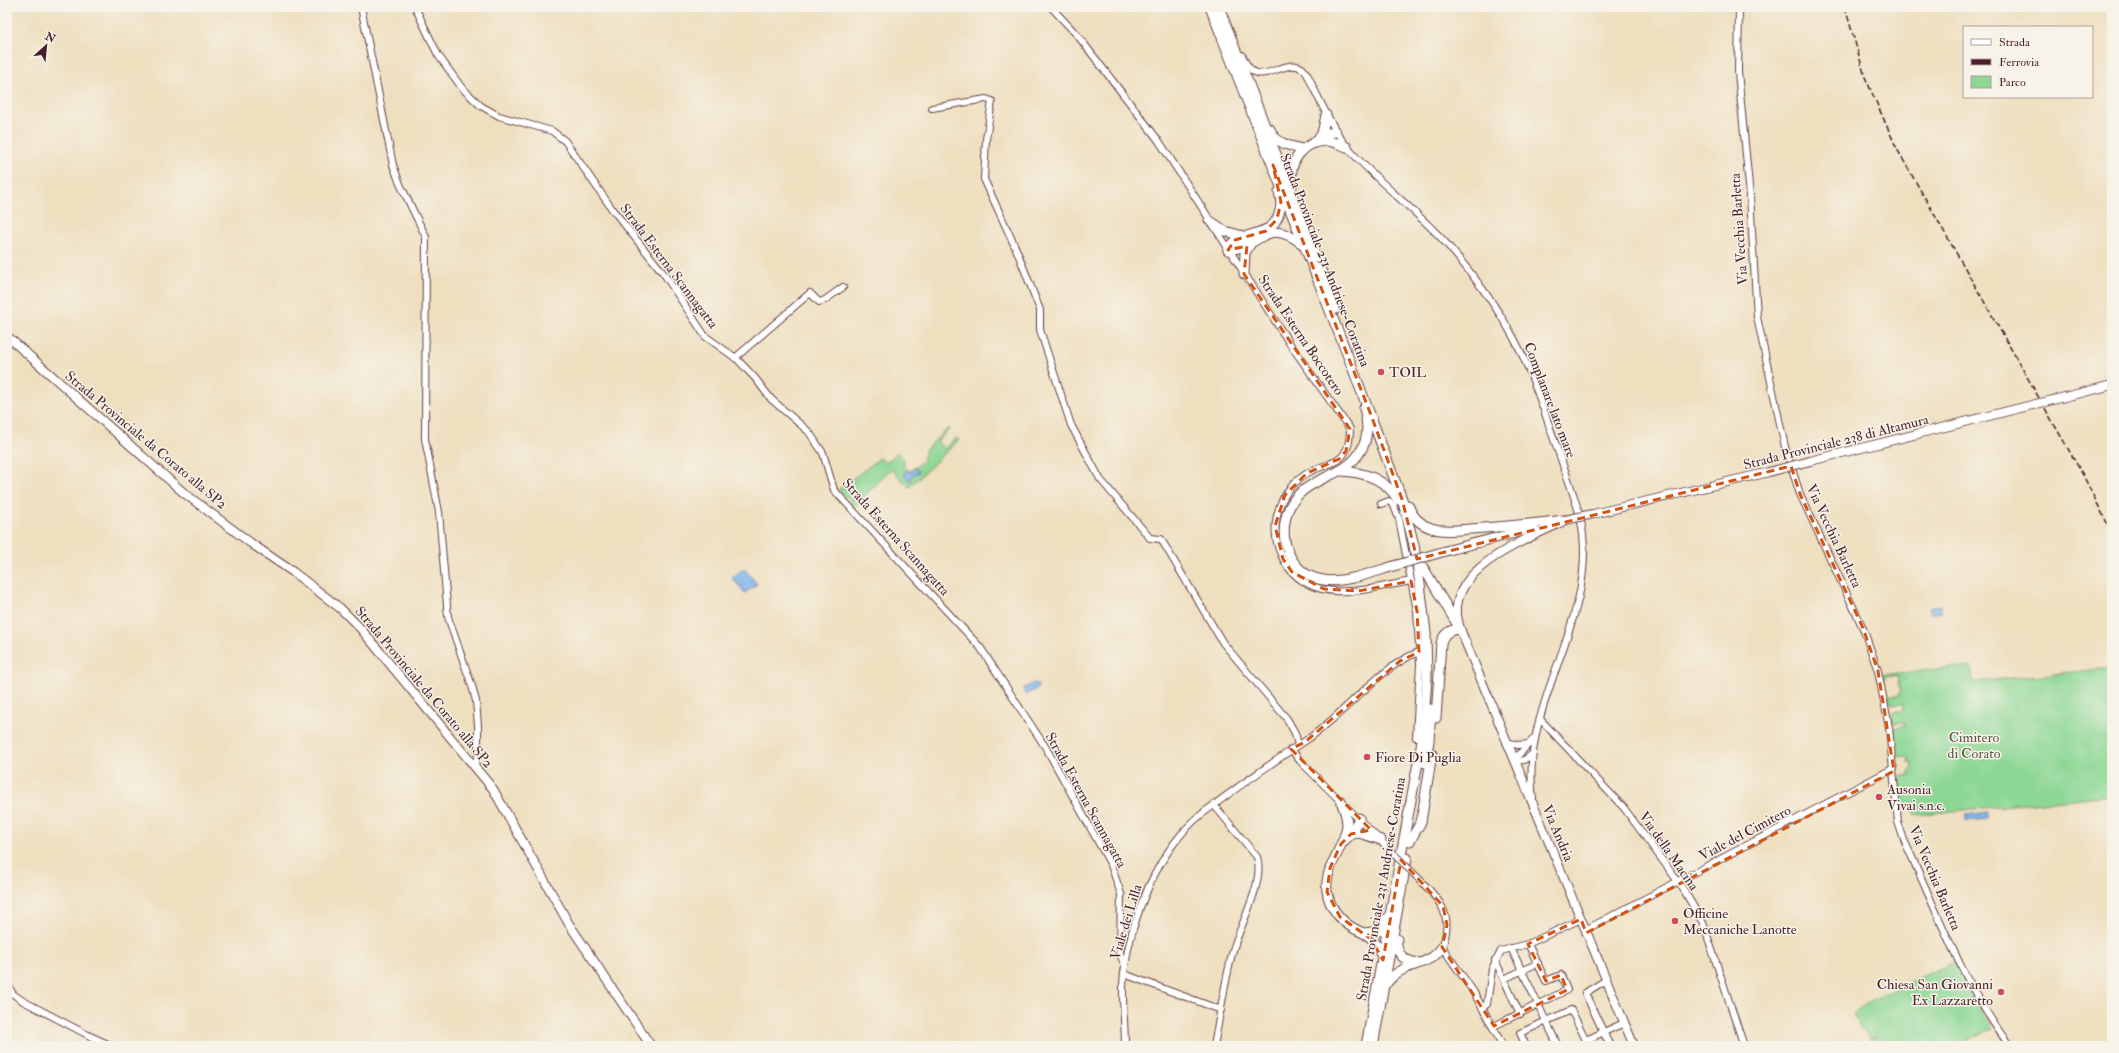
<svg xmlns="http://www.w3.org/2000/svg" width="2119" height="1053" viewBox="0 0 2119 1053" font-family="'IM FELL Double Pica',serif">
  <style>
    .green { fill: #8cd794; stroke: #6b7b60 }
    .water { fill: #79b1e9; stroke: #62688a }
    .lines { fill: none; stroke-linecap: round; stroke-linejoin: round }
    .minor-casing { stroke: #633c41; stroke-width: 8 }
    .major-casing { stroke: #633c41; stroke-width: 10 }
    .highway-casing { stroke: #633c41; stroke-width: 11 }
    .minor { stroke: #fff; stroke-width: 6 }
    .major { stroke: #fff; stroke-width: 8 }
    .highway { stroke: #fff; stroke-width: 9 }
    .rail { stroke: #4a1f2b; stroke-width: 1.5; stroke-dasharray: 6 3; stroke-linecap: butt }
    .minor-bridge-casing { stroke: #633c41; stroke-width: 8; stroke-linecap: butt }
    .major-bridge-casing { stroke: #633c41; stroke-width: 10; stroke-linecap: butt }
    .highway-bridge-casing { stroke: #633c41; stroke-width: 11; stroke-linecap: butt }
    .minor-bridge { stroke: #fff; stroke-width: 6 }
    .major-bridge { stroke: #fff; stroke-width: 8 }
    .highway-bridge { stroke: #fff; stroke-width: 9 }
    .marked { fill: none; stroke: #d8530f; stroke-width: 3; stroke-dasharray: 8 5; stroke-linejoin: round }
    .poi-dot { fill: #d1495b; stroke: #f7f3e8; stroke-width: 1.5 }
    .labels { text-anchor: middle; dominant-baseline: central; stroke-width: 3; stroke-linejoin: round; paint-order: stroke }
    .street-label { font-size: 14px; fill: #4a1f2b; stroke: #f7f3e8 }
    .poi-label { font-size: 14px; fill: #4a1f2b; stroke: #f7f3e8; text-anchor: start }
    .park-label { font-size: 14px; fill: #5e564a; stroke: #f7f3e8 }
  </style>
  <rect width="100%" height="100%" fill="#f7f3e8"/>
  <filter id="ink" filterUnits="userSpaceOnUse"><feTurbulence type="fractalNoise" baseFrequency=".025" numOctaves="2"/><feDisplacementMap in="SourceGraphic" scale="8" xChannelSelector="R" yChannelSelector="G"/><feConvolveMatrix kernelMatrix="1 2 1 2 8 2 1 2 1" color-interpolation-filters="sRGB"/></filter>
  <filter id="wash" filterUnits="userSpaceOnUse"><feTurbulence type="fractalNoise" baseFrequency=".012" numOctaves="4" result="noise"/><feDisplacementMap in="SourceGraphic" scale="16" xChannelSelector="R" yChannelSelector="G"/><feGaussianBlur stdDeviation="0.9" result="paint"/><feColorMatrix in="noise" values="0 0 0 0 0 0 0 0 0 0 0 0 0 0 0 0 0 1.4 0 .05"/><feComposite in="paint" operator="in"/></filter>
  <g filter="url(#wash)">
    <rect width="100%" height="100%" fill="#eedfbf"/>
    <g class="green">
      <path d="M948 428 949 430 937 441 944 449 956 438 959 440 909 487 891 469 854 507 849 503 850 500 847 496 843 497 838 490 880 458 886 463 897 452 904 459V467L910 471 924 460 922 458 926 453 924 451Z"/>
      <path d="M1971 666 1973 682 2112 668V795L1914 815 1913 806 1902 807 1899 777 1910 775V770L1913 769 1912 762H1909L1908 756 1898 757 1896 755 1893 728 1905 726V722L1893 723 1891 714 1893 712 1903 710V704L1891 705 1887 693 1888 696 1899 695 1901 687H1899L1897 676 1885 677V680H1883L1881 675Z"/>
      <path d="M1954 962 1975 1000 1994 1028 1955 1046H1880L1875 1037 1870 1040 1853 1014 1873 999Z"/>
    </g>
    <g class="water">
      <path d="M916 468 919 472 912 475 911 481H909L907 477 903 474 905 471 910 472Z"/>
      <path d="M744 568 757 584 745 593 732 578Z"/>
      <path d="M1940 605 1942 611 1931 614 1929 608Z"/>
      <path d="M1034 683 1038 685 1037 689 1027 694 1024 693V688Z"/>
      <path d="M1987 812V819L1966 821V815Z"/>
    </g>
  </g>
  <g filter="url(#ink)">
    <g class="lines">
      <defs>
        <g id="minor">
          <path d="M361 7 393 165 400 184 426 237 425 439 439 512 448 617 472 686 476 701 478 726V755L475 766"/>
          <path d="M415 7 438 55 462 88 481 106 499 116 552 131 565 141 612 209 664 274 705 336 737 359 755 378 771 399 809 432 823 453 834 490 980 647 1046 748 1111 865 1121 894 1120 954 1125 966"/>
          <path d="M1051 7 1078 36 1159 141 1290 344 1350 429C1350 439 1349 452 1339 459 1329 466 1316 467 1306 474 1274 495 1266 536 1288 567 1317 606 1372 588 1411 581"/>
          <path d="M1739 7 1738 72 1750 196 1757 317 1785 447 1800 494 1863 628 1878 671 1889 727 1898 822 1904 840C1937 910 1962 984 2010 1046"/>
          <path d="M1242 55C1258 96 1283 54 1303 69 1309 74 1312 86 1316 93 1325 111 1334 131 1347 147 1377 182 1414 208 1444 241 1474 275 1501 311 1521 352 1535 382 1545 414 1556 445 1564 469 1574 493 1580 517 1603 616 1519 700 1533 798"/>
          <path d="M932 108 986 99 992 101 986 139 984 179 1017 251 1040 310V330L1071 425 1100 479 1150 538 1161 539 1223 643 1287 719 1295 733 1298 745"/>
          <path d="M735 358 810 293 819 302 825 300 843 287"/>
          <path d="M1381 504 1389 501 1394 506 1399 519 1417 611 1420 664 1416 737"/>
          <path d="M1540 719 1624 808 1682 887 1703 923 1744 1046"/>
          <path d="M1506 742 1518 745 1529 744"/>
          <path d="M1291 749 1300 761 1395 855"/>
          <path d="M1514 760 1534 738"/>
          <path d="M1514 760C1523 762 1527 759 1533 753"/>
          <path d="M1214 805 1257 857C1265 882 1240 925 1233 950 1225 981 1220 1014 1214 1046"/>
          <path d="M1421 881C1441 902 1454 916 1442 947L1473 991 1503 1046"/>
          <path d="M1585 930 1894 768"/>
          <path d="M1511 948 1558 1046"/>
          <path d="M1495 960 1520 1014"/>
          <path d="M1124 974 1221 1010"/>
          <path d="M1504 979 1538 963"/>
          <path d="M1606 980 1585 993 1610 1046"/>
          <path d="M7 984 13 994 23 1001 90 1036 112 1046"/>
          <path d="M1483 1007 1487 1004 1492 969 1501 951 1528 944 1581 919"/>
          <path d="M1494 1026 1567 990 1561 975 1546 981 1528 944"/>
          <path d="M1586 1040 1624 1023"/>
          <path d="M1125 1046C1125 1022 1121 996 1124 973 1131 917 1158 849 1203 813 1236 788 1270 764 1305 741 1341 718 1380 666 1419 652"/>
          <path d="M1526 1046 1520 1033 1571 1010 1589 1046"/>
        </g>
        <g id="major">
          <path d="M7 336 184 493 252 544 293 572 340 608 361 629 493 789 569 924 651 1046"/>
          <path d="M2053 400 2112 385"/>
          <path d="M1810 461 2036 404"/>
          <path d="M1593 514 1769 472"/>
          <path d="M1562 522C1528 539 1453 566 1457 614 1457 619 1459 624 1460 629L1634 1046"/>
        </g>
        <g id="highway">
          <path d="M1210 7 1351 364 1402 499 1414 545 1420 584 1426 633 1427 677 1423 735 1366 1046"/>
          <path d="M1219 7 1336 309"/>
          <path d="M1270 129C1275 143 1289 146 1302 149"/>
          <path d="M1322 134 1336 132"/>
          <path d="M1314 143 1322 134 1326 115"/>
          <path d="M1292 186C1288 163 1301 142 1326 141 1333 141 1341 145 1347 147"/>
          <path d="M1209 220 1225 231 1243 236"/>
          <path d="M1228 250C1240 228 1271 240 1279 214 1282 206 1281 199 1279 192"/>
          <path d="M1228 250C1264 247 1264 215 1304 245"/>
          <path d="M1244 274 1245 253 1252 241"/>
          <path d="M1364 408C1368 423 1369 439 1360 452 1346 475 1317 476 1299 494 1272 521 1283 574 1323 580 1344 584 1376 571 1397 565"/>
          <path d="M1341 471C1364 472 1386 479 1398 500"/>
          <path d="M1408 505C1412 516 1419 524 1431 528 1443 532 1457 530 1470 529 1502 527 1533 524 1565 520"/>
          <path d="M1449 550 1534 528"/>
          <path d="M1423 567 1460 629C1449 630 1444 633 1441 643L1436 718"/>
          <path d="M1425 763 1429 741 1431 709"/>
          <path d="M1341 801C1344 809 1347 816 1347 825 1345 848 1324 866 1327 891 1329 907 1341 922 1355 929 1361 932 1366 934 1371 938 1377 944 1380 952 1383 960"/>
          <path d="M1351 834 1359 833 1381 840"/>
          <path d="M1410 841 1421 822 1432 754"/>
          <path d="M1342 843 1351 834 1359 818"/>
          <path d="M1364 933 1380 931 1386 919"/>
          <path d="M1397 939C1395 954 1405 962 1419 963"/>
          <path d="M1387 983C1402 961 1428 969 1442 947"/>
          <path d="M1373 1046 1407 858"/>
        </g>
      </defs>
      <use href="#minor" class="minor-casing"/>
      <use href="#major" class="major-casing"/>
      <use href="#highway" class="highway-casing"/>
      <use href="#minor" class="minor"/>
      <use href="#major" class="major"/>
      <use href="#highway" class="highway"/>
      <path class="rail" d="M1845 7 1865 77 1897 149 2083 475 2112 533"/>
      <defs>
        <path id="minor-bridge" d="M1395 855 1421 881"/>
        <g id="major-bridge">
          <path d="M2036 404 2053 400"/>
          <path d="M1769 472 1810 461"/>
          <path d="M1565 520 1593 514"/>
        </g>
        <path id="highway-bridge" d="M1397 565 1449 550"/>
      </defs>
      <use href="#minor-bridge" class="minor-bridge-casing"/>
      <use href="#major-bridge" class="major-bridge-casing"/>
      <use href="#highway-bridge" class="highway-bridge-casing"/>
      <use href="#minor-bridge" class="minor-bridge"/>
      <use href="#major-bridge" class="major-bridge"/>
      <use href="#highway-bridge" class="highway-bridge"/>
    </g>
  </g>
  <path class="marked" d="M1273 165 1371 415 1402 499 1417 559 1791 466 1800 494 1863 628 1878 671 1894 771 1586 933 1581 919 1528 944 1546 981 1561 975 1567 990 1494 1026 1442 947 1447 925 1443 906 1401 860 1383 960 1371 939 1340 917 1327 892 1330 868 1341 844 1351 834 1371 830 1291 749 1305 742 1400 661 1419 652 1417 611 1411 581 1358 591 1324 589 1292 572 1283 559 1275 526 1285 495 1307 473 1339 459 1346 451 1350 429 1244 274 1247 246 1228 250 1235 240 1266 231 1277 219 1281 202Z"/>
  <g class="poi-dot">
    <circle cx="1381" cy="372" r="4"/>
    <circle cx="1367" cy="757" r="4"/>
    <circle cx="1879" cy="797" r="4"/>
    <circle cx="1675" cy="921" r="4"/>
    <circle cx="2001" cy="992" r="4"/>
  </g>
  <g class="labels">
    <g class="street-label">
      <text transform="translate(1739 229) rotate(-94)">Via Vecchia Barletta</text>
      <text transform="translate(1325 260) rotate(69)">Strada Provinciale 231 Andriese-Coratina</text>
      <text transform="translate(669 266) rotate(53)">Strada Esterna Scannagatta</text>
      <text transform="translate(1301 335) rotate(56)">Strada Esterna Boccotero</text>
      <text transform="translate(1550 400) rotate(69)">Complanare lato mare</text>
      <text transform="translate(146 440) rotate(40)">Strada Provinciale da Corato alla SP2</text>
      <text transform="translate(1836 442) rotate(-14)">Strada Provinciale 238 di Altamura</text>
      <text transform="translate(1834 536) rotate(65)">Via Vecchia Barletta</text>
      <text transform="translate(896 537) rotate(48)">Strada Esterna Scannagatta</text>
      <text transform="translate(424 687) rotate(50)">Strada Provinciale da Corato alla SP2</text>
      <text transform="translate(1086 800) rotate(61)">Strada Esterna Scannagatta</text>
      <text transform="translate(1558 833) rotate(67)">Via Andria</text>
      <text transform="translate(1745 833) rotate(-28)">Viale del Cimitero</text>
      <text transform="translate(1669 851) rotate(55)">Via della Macina</text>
      <text transform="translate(1935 878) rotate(67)">Via Vecchia Barletta</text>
      <text transform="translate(1381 889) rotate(-80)">Strada Provinciale 231 Andriese-Coratina</text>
      <text transform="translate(1126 922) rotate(-73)">Viale dei Lilla</text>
    </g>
    <g class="poi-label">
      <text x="1389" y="372">TOIL</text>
      <text x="1375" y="757">Fiore Di Puglia</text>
      <text x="1887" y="789">Ausonia<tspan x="1887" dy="16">Vivai s.n.c.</tspan></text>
      <text x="1683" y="913">Officine<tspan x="1683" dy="16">Meccaniche Lanotte</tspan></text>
      <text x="1993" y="984" text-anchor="end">Chiesa San Giovanni<tspan x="1993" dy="16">Ex Lazzaretto</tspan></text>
    </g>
    <g class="park-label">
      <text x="1974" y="737">Cimitero<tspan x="1974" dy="16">di Corato</tspan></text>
    </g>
  </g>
  <rect width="2119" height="1053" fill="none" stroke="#f7f3e8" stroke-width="24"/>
  <rect x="1963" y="26" width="130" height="72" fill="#f7f3e8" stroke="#b29e9c"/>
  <rect x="1971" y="39" width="20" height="6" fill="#ffffff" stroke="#b29e9c"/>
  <text x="1999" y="46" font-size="12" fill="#4a1f2b">Strada</text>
  <rect x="1971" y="59" width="20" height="6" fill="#4a1f2b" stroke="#b29e9c"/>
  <text x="1999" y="66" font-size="12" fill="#4a1f2b">Ferrovia</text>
  <rect x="1971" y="76" width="20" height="12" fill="#8cd794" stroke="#b29e9c"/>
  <text x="1999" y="86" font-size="12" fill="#4a1f2b">Parco</text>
  <g transform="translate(46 46) rotate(27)" stroke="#f7f3e8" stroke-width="3" paint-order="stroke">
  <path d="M0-3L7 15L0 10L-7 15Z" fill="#4a1f2b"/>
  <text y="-6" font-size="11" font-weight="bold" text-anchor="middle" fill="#4a1f2b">N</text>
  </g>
</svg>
